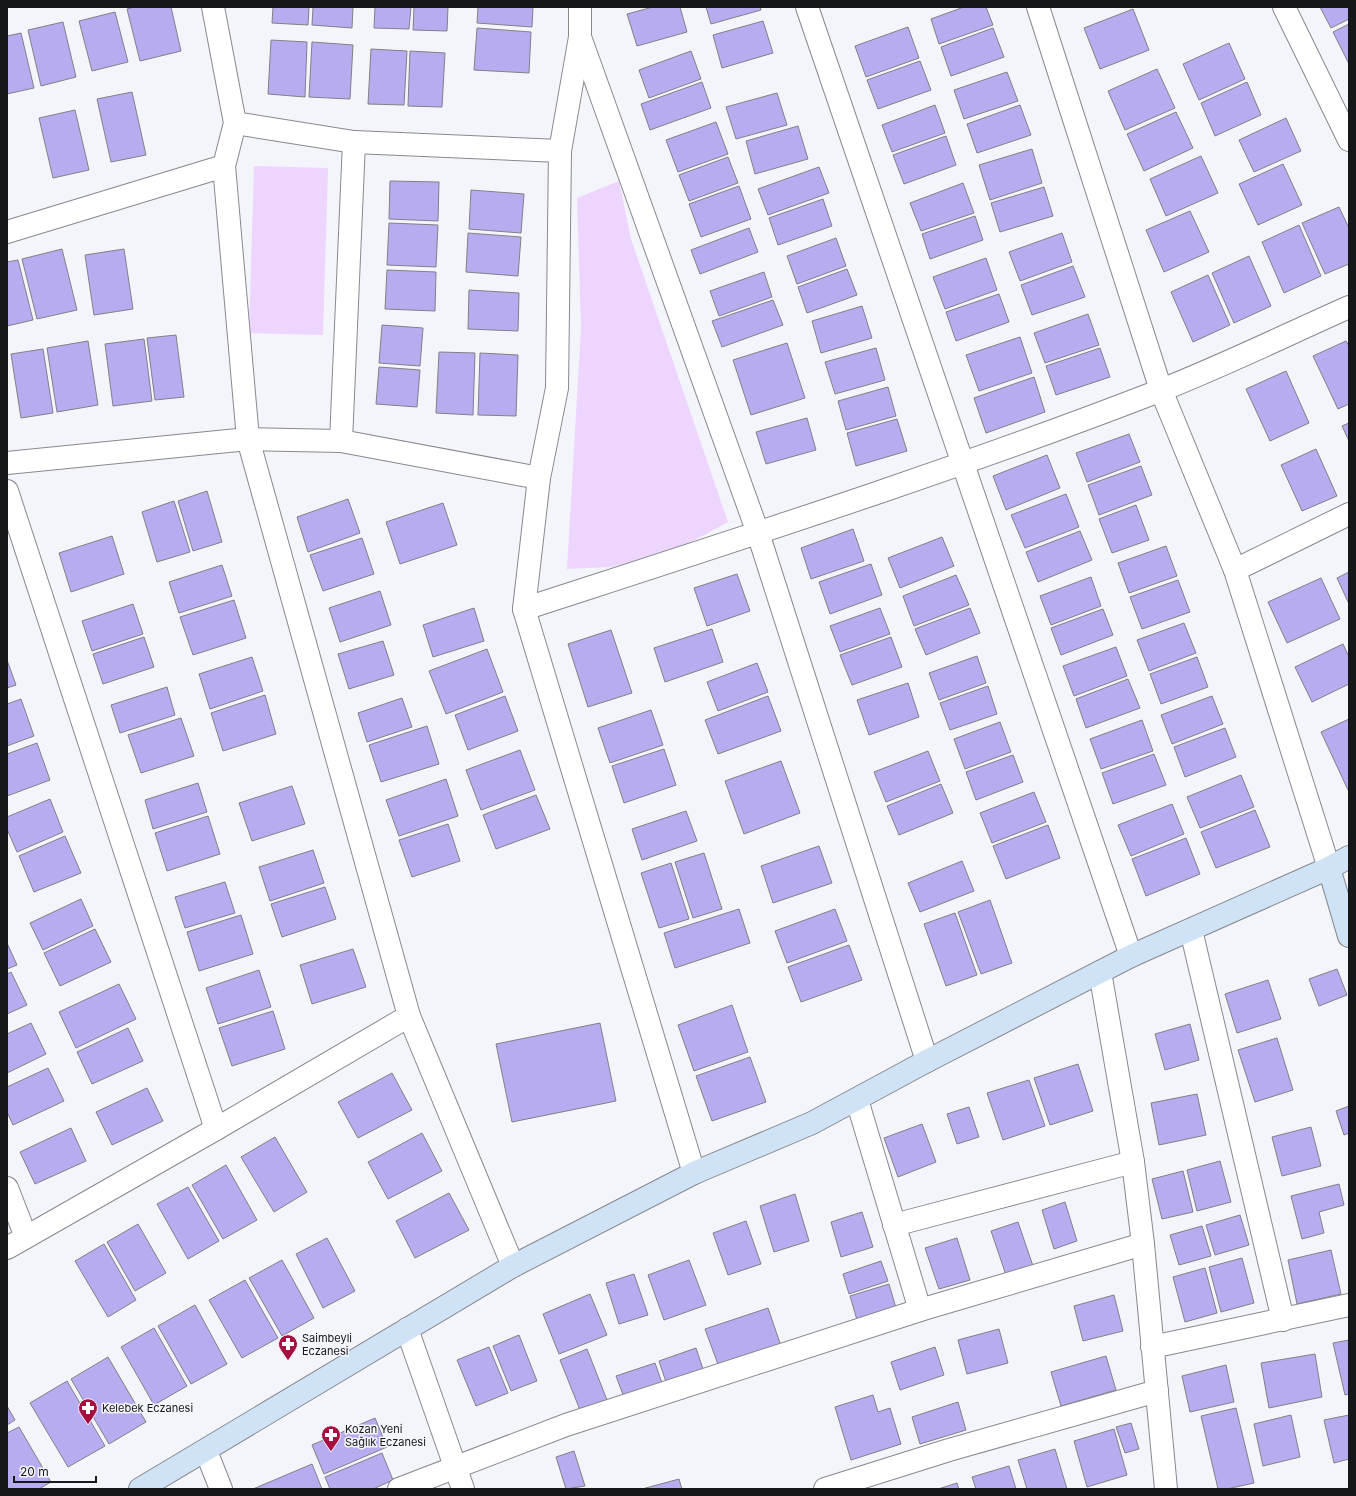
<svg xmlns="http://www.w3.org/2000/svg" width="1356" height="1496" viewBox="0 0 1356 1496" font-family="Inter,sans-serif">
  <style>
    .green { fill: #edd5fe }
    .building { fill: #b8acf1; stroke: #818086 }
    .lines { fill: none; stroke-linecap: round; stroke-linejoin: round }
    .street-casing { stroke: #87898e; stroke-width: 24 }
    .secondary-casing { stroke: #87898e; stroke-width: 24 }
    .street { stroke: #fff; stroke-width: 22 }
    .secondary { stroke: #d0e2f6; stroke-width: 22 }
    .labels { text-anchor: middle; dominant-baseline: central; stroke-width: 3; stroke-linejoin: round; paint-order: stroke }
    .poi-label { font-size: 11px; fill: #161719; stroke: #f3f5fb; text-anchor: start }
  </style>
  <rect width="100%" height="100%" fill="#f3f5fb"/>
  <g class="green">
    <path d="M254 166 328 168 323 335 249 333Z"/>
    <path d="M619 181 631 239 728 522 669 554 610 567 567 569 581 328 577 198Z"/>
  </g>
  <g class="building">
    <path d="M134 7H171L181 51 140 61 127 9Z"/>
    <path d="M273 7H309L308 25 272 23Z"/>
    <path d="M313 7H353L352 28 312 25Z"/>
    <path d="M375 7H411L409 29 374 28Z"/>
    <path d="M414 7H448L447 31 413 30Z"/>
    <path d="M478 7H533L532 27 477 23Z"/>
    <path d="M653 7H680L687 32 637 46 627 14Z"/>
    <path d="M706 7H760L761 10 711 24Z"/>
    <path d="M964 7H986L993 25 939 44 931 19Z"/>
    <path d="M1320 7H1349V19L1331 28Z"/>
    <path d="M1133 9 1149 50 1100 69 1084 28Z"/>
    <path d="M115 12 128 62 92 71 79 21Z"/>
    <path d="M763 21 773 53 722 68 713 35Z"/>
    <path d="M63 22 76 77 41 86 28 30Z"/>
    <path d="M1349 24V64L1333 32Z"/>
    <path d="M908 27 919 58 866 77 855 46Z"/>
    <path d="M477 28 531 32 529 73 474 70Z"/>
    <path d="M993 28 1004 57 951 76 941 47Z"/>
    <path d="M21 33 34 88 7 94V36Z"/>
    <path d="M271 40 307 42 305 97 268 94Z"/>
    <path d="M312 42 353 45 350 99 309 97Z"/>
    <path d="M1229 43 1245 79 1199 100 1183 64Z"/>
    <path d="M371 49 407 51 404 105 368 104Z"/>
    <path d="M410 51 445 53 442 107 408 106Z"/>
    <path d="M691 51 701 79 649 98 639 70Z"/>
    <path d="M920 61 931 90 878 109 867 80Z"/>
    <path d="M1157 69 1175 108 1125 130 1108 91Z"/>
    <path d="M1007 72 1018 101 964 119 954 90Z"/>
    <path d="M702 82 711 108 650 130 641 104Z"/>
    <path d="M1247 82 1261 115 1215 136 1201 103Z"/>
    <path d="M132 92 146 155 111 162 97 99Z"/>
    <path d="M777 93 787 125 736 139 726 107Z"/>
    <path d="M935 105 945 133 892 152 882 125Z"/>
    <path d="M1020 105 1031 135 977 153 967 124Z"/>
    <path d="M75 110 89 170 53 178 39 118Z"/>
    <path d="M1176 112 1193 148 1144 171 1127 134Z"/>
    <path d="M1286 118 1301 151 1254 172 1239 140Z"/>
    <path d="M716 122 728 154 678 172 666 140Z"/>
    <path d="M798 126 808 159 755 174 746 141Z"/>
    <path d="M946 136 956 165 904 184 893 155Z"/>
    <path d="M1032 149 1042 183 990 200 979 165Z"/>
    <path d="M1201 156 1218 193 1166 216 1150 179Z"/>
    <path d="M728 157 738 183 689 201 679 175Z"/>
    <path d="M1283 164 1302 205 1258 225 1239 184Z"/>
    <path d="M819 167 829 193 768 215 758 189Z"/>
    <path d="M390 181 439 182 438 221 389 219Z"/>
    <path d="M963 183 974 213 921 231 910 203Z"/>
    <path d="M739 186 751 219 701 237 689 204Z"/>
    <path d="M1044 187 1053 216 1000 232 991 203Z"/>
    <path d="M471 190 524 194 521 233 469 229Z"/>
    <path d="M823 199 832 226 778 245 769 218Z"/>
    <path d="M1339 207 1349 228V264L1325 274 1302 223Z"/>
    <path d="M1190 211 1209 252 1164 272 1146 230Z"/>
    <path d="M975 216 983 240 930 259 922 234Z"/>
    <path d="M389 223 438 225 436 267 387 265Z"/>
    <path d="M1299 225 1321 276 1284 293 1262 242Z"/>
    <path d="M749 228 758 252 700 274 691 250Z"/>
    <path d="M468 233 521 237 518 276 466 272Z"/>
    <path d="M1062 233 1072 262 1020 281 1009 252Z"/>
    <path d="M836 238 846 266 797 284 787 256Z"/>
    <path d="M62 249 77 310 37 319 22 259Z"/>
    <path d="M124 249 133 309 94 315 85 255Z"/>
    <path d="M1249 256 1271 306 1234 323 1212 273Z"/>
    <path d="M986 258 997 290 945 309 933 277Z"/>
    <path d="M18 260 33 320 7 326V262Z"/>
    <path d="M1073 266 1085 297 1032 315 1021 285Z"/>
    <path d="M847 269 857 295 807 313 798 287Z"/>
    <path d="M387 270 436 272 435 311 385 309Z"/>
    <path d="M764 272 772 297 719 316 710 291Z"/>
    <path d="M1208 275 1230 325 1193 342 1171 292Z"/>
    <path d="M469 290 519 293 518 331 468 329Z"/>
    <path d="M999 294 1009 322 956 341 946 312Z"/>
    <path d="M773 300 783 325 722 347 712 321Z"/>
    <path d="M862 306 872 338 821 353 812 321Z"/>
    <path d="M1088 314 1099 345 1045 363 1034 333Z"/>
    <path d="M382 325 423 328 420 366 379 363Z"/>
    <path d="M176 335 184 397 155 400 147 338Z"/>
    <path d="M1020 337 1032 373 979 391 966 355Z"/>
    <path d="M144 339 152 401 113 406 105 344Z"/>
    <path d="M88 341 98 405 57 412 47 348Z"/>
    <path d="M1346 341 1349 346V404L1338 409 1313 356Z"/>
    <path d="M787 343 805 398 751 415 733 360Z"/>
    <path d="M876 348 885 380 835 394 825 362Z"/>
    <path d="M1100 348 1110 377 1056 395 1046 366Z"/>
    <path d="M43 349 53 413 21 418 11 354Z"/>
    <path d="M439 352 475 353 473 415 436 413Z"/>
    <path d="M480 353 518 355 516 416 478 415Z"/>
    <path d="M379 367 420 370 417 407 376 404Z"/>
    <path d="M1286 371 1309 423 1270 441 1246 389Z"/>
    <path d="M1034 377 1045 412 986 433 974 398Z"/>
    <path d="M888 387 896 416 846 430 838 401Z"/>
    <path d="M807 418 816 450 766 464 756 432Z"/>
    <path d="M897 419 907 451 856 466 847 433Z"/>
    <path d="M1349 423V441L1342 426Z"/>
    <path d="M1129 434 1140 462 1087 482 1076 453Z"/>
    <path d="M1316 449 1337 496 1302 511 1281 465Z"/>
    <path d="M1047 455 1060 488 1006 510 993 476Z"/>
    <path d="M1141 466 1152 495 1099 515 1088 485Z"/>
    <path d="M207 491 222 542 193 551 178 501Z"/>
    <path d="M1066 494 1079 527 1025 548 1011 515Z"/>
    <path d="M348 499 360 533 308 552 297 517Z"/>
    <path d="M174 501 190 552 157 562 142 512Z"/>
    <path d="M443 503 457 545 400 564 386 522Z"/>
    <path d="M1136 505 1149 540 1112 553 1099 519Z"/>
    <path d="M853 529 864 561 811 579 801 548Z"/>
    <path d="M1080 531 1092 560 1038 582 1026 552Z"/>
    <path d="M112 536 124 574 71 592 59 553Z"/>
    <path d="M942 537 954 566 900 588 888 558Z"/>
    <path d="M362 538 374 574 323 591 310 555Z"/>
    <path d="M1166 546 1177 576 1129 593 1118 563Z"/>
    <path d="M871 564 882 595 830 614 819 582Z"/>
    <path d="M222 565 232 596 179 613 169 582Z"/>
    <path d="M1349 572V604L1337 578Z"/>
    <path d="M737 574 750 611 707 626 694 588Z"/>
    <path d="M956 575 969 605 914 626 903 596Z"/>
    <path d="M1091 577 1101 606 1051 625 1040 596Z"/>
    <path d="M1321 578 1340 619 1287 643 1268 602Z"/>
    <path d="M1178 580 1190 612 1142 629 1130 597Z"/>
    <path d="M380 591 391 625 340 642 329 608Z"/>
    <path d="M234 600 246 638 193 655 180 617Z"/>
    <path d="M133 604 143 634 92 651 82 621Z"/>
    <path d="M474 608 484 641 433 657 423 625Z"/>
    <path d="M880 608 890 634 840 652 830 626Z"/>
    <path d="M970 608 980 633 926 655 915 629Z"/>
    <path d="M1103 609 1113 635 1061 655 1051 628Z"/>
    <path d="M1184 623 1196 653 1149 671 1137 640Z"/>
    <path d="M712 629 723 662 665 682 654 648Z"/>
    <path d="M611 630 632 693 588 707 568 644Z"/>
    <path d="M144 637 154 667 103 684 93 654Z"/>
    <path d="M891 637 902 667 852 685 840 655Z"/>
    <path d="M383 641 394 675 349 689 338 654Z"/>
    <path d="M1343 644 1349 657V684L1312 702 1295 667Z"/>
    <path d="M1116 647 1127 676 1074 696 1063 666Z"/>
    <path d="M487 649 503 692 446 714 429 671Z"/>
    <path d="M977 656 986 683 939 700 929 673Z"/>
    <path d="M252 657 263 691 210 709 199 674Z"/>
    <path d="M1197 657 1208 687 1161 704 1150 674Z"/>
    <path d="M7 660 16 685 7 688Z"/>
    <path d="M757 663 768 692 718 711 707 682Z"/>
    <path d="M1128 679 1140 708 1086 728 1076 699Z"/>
    <path d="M908 683 919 717 869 735 857 700Z"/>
    <path d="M988 686 997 714 950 730 940 703Z"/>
    <path d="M167 687 175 715 120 733 111 705Z"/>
    <path d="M265 695 276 734 223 751 211 713Z"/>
    <path d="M505 696 518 731 468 750 455 715Z"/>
    <path d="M768 696 781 731 718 754 705 720Z"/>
    <path d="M1212 696 1223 724 1172 744 1161 715Z"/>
    <path d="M402 698 412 727 367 742 358 713Z"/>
    <path d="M21 699 34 736 7 746V704Z"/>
    <path d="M651 710 663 745 610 763 598 728Z"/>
    <path d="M181 718 194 756 141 773 128 735Z"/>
    <path d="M1349 719V789L1348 790 1321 732Z"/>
    <path d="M1142 720 1153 751 1101 769 1090 739Z"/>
    <path d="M1000 722 1011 752 965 769 954 739Z"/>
    <path d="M427 726 439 764 381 782 369 745Z"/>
    <path d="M1225 728 1236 757 1185 777 1174 747Z"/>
    <path d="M37 743 50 780 7 796V754Z"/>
    <path d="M664 749 676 785 624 803 612 766Z"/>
    <path d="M520 750 535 790 481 810 466 770Z"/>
    <path d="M928 751 940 781 886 802 874 772Z"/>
    <path d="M1154 754 1166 785 1113 804 1102 773Z"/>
    <path d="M1013 755 1023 782 976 800 966 772Z"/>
    <path d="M781 761 800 813 744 834 725 781Z"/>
    <path d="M1241 775 1254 807 1200 828 1187 797Z"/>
    <path d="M446 779 458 816 399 836 386 800Z"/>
    <path d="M198 783 207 812 153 829 145 800Z"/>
    <path d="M941 784 953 813 899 835 887 806Z"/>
    <path d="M292 786 305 824 252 841 239 803Z"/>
    <path d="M1034 792 1046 822 992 843 980 813Z"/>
    <path d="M536 795 550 829 496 849 483 815Z"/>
    <path d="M50 799 63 832 17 852 7 829V817Z"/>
    <path d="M1172 804 1184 834 1131 856 1118 825Z"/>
    <path d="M1255 810 1270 847 1216 868 1201 832Z"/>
    <path d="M686 811 697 841 642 860 632 829Z"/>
    <path d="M208 816 220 854 167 871 155 833Z"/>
    <path d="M448 824 460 861 412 877 399 840Z"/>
    <path d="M1048 825 1060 858 1006 879 993 846Z"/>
    <path d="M65 836 81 873 34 892 19 856Z"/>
    <path d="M1186 838 1200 874 1146 896 1132 859Z"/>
    <path d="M819 846 832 883 773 903 761 866Z"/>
    <path d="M313 850 324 883 270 901 259 867Z"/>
    <path d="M704 853 722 909 693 918 675 862Z"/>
    <path d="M962 861 974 891 920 912 908 883Z"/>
    <path d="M671 863 689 919 659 928 641 873Z"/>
    <path d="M225 882 235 913 185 928 175 897Z"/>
    <path d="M325 887 336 919 282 937 271 904Z"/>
    <path d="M81 899 93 926 43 950 30 923Z"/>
    <path d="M990 900 1012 963 981 974 958 912Z"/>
    <path d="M739 909 750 943 675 968 664 933Z"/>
    <path d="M835 909 847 941 787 963 775 931Z"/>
    <path d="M955 913 977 975 946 986 924 924Z"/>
    <path d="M241 915 253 954 199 971 187 932Z"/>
    <path d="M95 929 111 962 60 986 44 953Z"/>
    <path d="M7 943 17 965 7 969Z"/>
    <path d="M849 945 862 980 801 1002 788 967Z"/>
    <path d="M353 949 366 987 312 1004 300 965Z"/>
    <path d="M1337 969 1347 995 1319 1006 1309 979Z"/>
    <path d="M259 970 271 1007 218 1024 206 988Z"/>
    <path d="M11 972 27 1005 7 1014V974Z"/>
    <path d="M1268 980 1281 1019 1237 1033 1225 994Z"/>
    <path d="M119 984 136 1019 76 1048 59 1012Z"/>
    <path d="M732 1005 748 1052 694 1071 678 1025Z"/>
    <path d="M273 1011 285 1049 232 1066 219 1028Z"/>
    <path d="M31 1023 46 1054 7 1073V1034Z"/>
    <path d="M600 1023 616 1101 512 1122 496 1044Z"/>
    <path d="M1190 1024 1199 1060 1165 1070 1155 1034Z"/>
    <path d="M128 1028 143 1061 92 1084 77 1052Z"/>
    <path d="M1277 1038 1293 1090 1255 1102 1238 1050Z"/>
    <path d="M750 1057 766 1102 712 1121 696 1076Z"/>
    <path d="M1078 1064 1093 1111 1050 1125 1034 1078Z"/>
    <path d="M48 1068 64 1101 13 1125 7 1112V1087Z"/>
    <path d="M392 1073 412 1110 358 1138 338 1102Z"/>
    <path d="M1029 1080 1045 1126 1003 1140 987 1093Z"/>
    <path d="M147 1088 163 1121 112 1145 96 1112Z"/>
    <path d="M1197 1094 1206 1135 1159 1145 1151 1103Z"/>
    <path d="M1349 1106V1133L1344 1135 1336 1111Z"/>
    <path d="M969 1107 979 1137 957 1144 947 1114Z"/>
    <path d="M922 1124 936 1162 898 1177 884 1138Z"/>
    <path d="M1311 1127 1321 1166 1282 1176 1272 1137Z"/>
    <path d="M71 1128 86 1161 35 1184 20 1152Z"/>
    <path d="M422 1133 442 1171 388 1199 368 1162Z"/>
    <path d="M275 1137 307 1192 274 1212 241 1157Z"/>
    <path d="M1220 1161 1231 1202 1197 1211 1187 1170Z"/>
    <path d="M226 1165 257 1220 223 1239 192 1185Z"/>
    <path d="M1183 1171 1193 1212 1162 1219 1152 1179Z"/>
    <path d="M1339 1184 1344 1205 1319 1212 1324 1233 1302 1239 1291 1196Z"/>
    <path d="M188 1187 219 1241 188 1259 157 1204Z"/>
    <path d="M449 1193 469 1230 415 1258 396 1221Z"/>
    <path d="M795 1194 809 1241 774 1252 760 1206Z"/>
    <path d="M1065 1202 1077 1241 1054 1249 1042 1210Z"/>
    <path d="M862 1212 873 1247 841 1257 831 1222Z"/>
    <path d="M1240 1215 1249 1245 1215 1255 1206 1225Z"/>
    <path d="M746 1221 761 1264 728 1275 713 1233Z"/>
    <path d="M1018 1222 1033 1266 1006 1275 991 1231Z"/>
    <path d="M138 1224 166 1273 135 1291 107 1242Z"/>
    <path d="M1202 1226 1211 1256 1179 1265 1170 1235Z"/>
    <path d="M327 1238 355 1291 323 1308 296 1254Z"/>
    <path d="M957 1238 970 1280 939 1289 925 1248Z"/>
    <path d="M104 1244 136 1300 108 1317 75 1261Z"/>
    <path d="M1331 1250 1341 1294 1297 1304 1288 1260Z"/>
    <path d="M1242 1258 1254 1303 1221 1312 1209 1267Z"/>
    <path d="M282 1260 314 1318 282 1336 249 1278Z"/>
    <path d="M689 1260 706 1305 664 1320 648 1275Z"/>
    <path d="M881 1261 888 1281 849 1294 843 1274Z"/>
    <path d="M1205 1268 1217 1313 1185 1322 1173 1277Z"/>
    <path d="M634 1274 648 1315 619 1324 606 1283Z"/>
    <path d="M245 1280 278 1338 242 1358 209 1300Z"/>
    <path d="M889 1284 896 1308 857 1320 850 1296Z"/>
    <path d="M590 1294 607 1335 559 1354 543 1314Z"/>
    <path d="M1114 1295 1123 1331 1083 1341 1074 1306Z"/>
    <path d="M195 1305 227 1364 191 1384 158 1326Z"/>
    <path d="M768 1308 781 1346 719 1367 705 1329Z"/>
    <path d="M154 1328 187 1386 154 1405 121 1347Z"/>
    <path d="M999 1329 1008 1363 967 1374 958 1340Z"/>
    <path d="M519 1335 537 1381 511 1391 493 1346Z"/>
    <path d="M1349 1340V1394L1345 1395 1333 1343Z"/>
    <path d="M489 1347 508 1393 476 1406 457 1360Z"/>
    <path d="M935 1347 944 1375 900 1390 891 1362Z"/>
    <path d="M696 1348 704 1372 667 1385 659 1361Z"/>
    <path d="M587 1349 607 1400 580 1410 560 1360Z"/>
    <path d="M1315 1354 1322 1397 1269 1408 1261 1363Z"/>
    <path d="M1106 1356 1116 1390 1061 1406 1051 1372Z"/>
    <path d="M108 1357 146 1422 109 1444 71 1379Z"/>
    <path d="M655 1363 663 1386 625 1400 616 1376Z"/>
    <path d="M1226 1365 1234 1402 1190 1412 1182 1376Z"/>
    <path d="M67 1381 105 1446 68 1467 30 1403Z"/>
    <path d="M873 1395 878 1412 890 1408 901 1444 851 1460 835 1407Z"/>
    <path d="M958 1402 966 1430 920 1444 912 1417Z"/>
    <path d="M7 1406 15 1420 7 1425Z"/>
    <path d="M1236 1408 1254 1483 1227 1489H1218L1201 1416Z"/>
    <path d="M1291 1415 1300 1457 1263 1466 1254 1424Z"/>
    <path d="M1349 1415V1459L1334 1463 1324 1420Z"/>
    <path d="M375 1418 387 1447 324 1474 312 1445Z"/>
    <path d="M1131 1423 1139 1449 1125 1453 1116 1427Z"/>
    <path d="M19 1427 51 1482 39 1489H7V1433Z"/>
    <path d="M1114 1429 1127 1475 1087 1487 1074 1441Z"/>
    <path d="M1055 1449 1067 1489H1027L1018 1460Z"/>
    <path d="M574 1451 585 1486 566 1489 556 1457Z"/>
    <path d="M382 1453 393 1480 373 1489H330L325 1477Z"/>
    <path d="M312 1464 322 1489H253Z"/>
    <path d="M1009 1466 1016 1489H976L972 1477Z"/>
    <path d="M679 1479 682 1489H642Z"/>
    <path d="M957 1483 959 1489H938Z"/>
  </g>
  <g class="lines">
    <defs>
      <g id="street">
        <path d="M213 7 235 123 224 166 248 439 409 1016 513 1266"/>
        <path d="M580 7V37L560 151 557 388 539 478 524 609 694 1173"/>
        <path d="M807 7 1131 956"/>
        <path d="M1038 7 1161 390 1235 570 1329 868"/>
        <path d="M1284 7 1349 140"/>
        <path d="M580 37 758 533 927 1061"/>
        <path d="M235 123 354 142 560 151"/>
        <path d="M7 232 224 166"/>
        <path d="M341 441 354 142"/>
        <path d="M7 463 248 439 341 441 539 478"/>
        <path d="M7 491 216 1129"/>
        <path d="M1235 570 1349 514"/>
        <path d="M524 609C736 540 950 472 1159 391 1223 366 1286 335 1349 307"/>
        <path d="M1191 930 1283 1320"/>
        <path d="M1100 972 1133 1162 1143 1244 1166 1489"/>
        <path d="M857 1100 920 1310"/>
        <path d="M7 1188 26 1237"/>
        <path d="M894 1225 1133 1162"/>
        <path d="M7 1248 216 1129 409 1016"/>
        <path d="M407 1329 463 1489"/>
        <path d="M1152 1347 1349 1305"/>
        <path d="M206 1451 221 1489"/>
        <path d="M399 1489 566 1425 920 1310 1143 1244"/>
        <path d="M825 1489 949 1450 1157 1391"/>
      </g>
      <g id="secondary">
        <path d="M1329 868 1349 936"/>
        <path d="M140 1489 513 1266 694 1173 812 1123 927 1061 1131 956 1329 868 1349 857"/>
      </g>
    </defs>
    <use href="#street" class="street-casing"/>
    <use href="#secondary" class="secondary-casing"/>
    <use href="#street" class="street"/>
    <use href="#secondary" class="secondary"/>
  </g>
  <defs>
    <symbol id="pharmacy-pin" viewBox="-11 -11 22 30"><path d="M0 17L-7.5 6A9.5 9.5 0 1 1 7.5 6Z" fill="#a60e40" stroke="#f3f5fb"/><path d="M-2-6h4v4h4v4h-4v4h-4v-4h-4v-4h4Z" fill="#fff"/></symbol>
  </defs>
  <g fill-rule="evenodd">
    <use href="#pharmacy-pin" x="277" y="1333" width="22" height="30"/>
    <use href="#pharmacy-pin" x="77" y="1397" width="22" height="30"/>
    <use href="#pharmacy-pin" x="320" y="1424" width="22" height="30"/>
  </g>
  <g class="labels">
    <g class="poi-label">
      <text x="302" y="1338">Saimbeyli<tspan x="302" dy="13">Eczanesi</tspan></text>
      <text x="102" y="1408">Kelebek Eczanesi</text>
      <text x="345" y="1429">Kozan Yeni<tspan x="345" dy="13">Sağlık Eczanesi</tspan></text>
    </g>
  </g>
  <rect width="1356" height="1496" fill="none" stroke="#161719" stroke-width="16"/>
  <path d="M14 1476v6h82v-6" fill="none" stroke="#161719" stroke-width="2"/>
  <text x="20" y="1476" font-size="12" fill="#161719" stroke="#f3f5fb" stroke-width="3" paint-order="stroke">20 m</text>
</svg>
